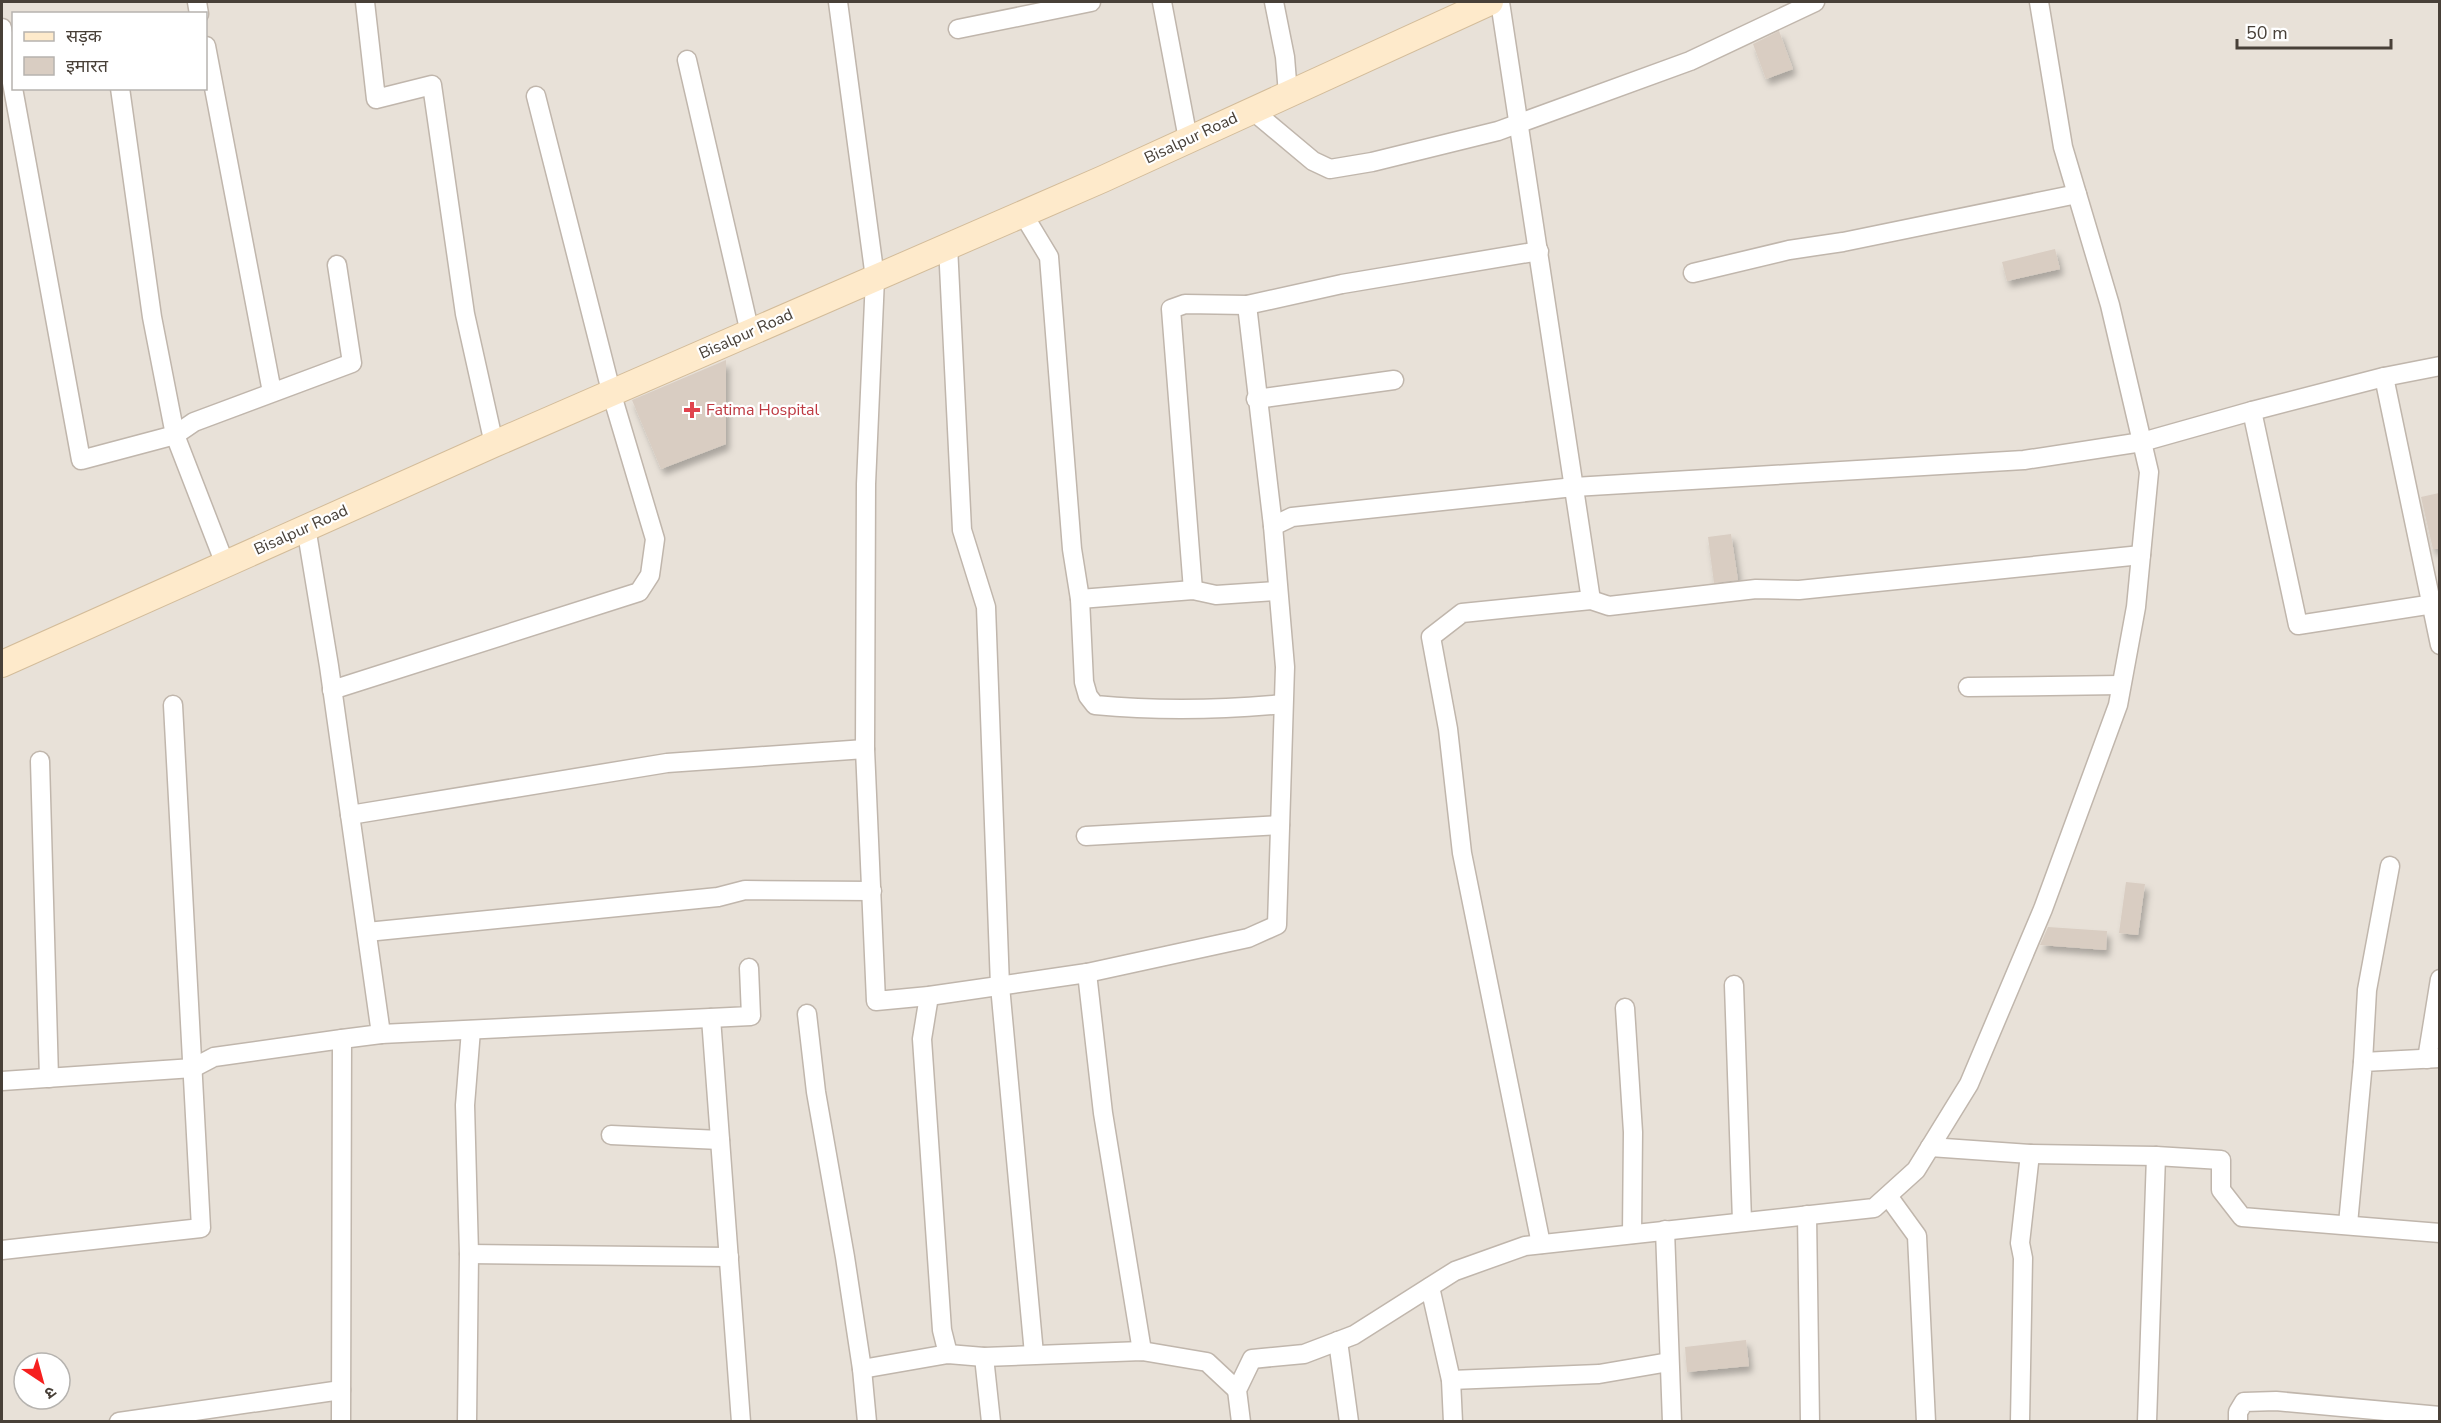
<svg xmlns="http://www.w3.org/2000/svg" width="2441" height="1423" viewBox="0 0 2441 1423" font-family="'Nunito Sans','Noto Sans Devanagari',sans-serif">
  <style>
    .residential { fill: #e8e1d8; fill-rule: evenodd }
    .building { fill: #d9cdc2; filter: url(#shadow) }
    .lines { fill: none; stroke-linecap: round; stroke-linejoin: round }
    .minor-casing { stroke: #c0b6ac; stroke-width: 21 }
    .secondary-casing { stroke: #d3bc9a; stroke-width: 28 }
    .minor { stroke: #fff; stroke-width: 18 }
    .secondary { stroke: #feeacb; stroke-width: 26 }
    .health-dot { fill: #e0444e; stroke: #fff; stroke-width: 2 }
    .labels { text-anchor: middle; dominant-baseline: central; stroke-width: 4.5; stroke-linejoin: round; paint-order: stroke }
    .street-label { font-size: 16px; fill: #484038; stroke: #fff }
    .health-label { font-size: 16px; fill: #be3a42; stroke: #fff; text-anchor: start }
  </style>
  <defs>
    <filter id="shadow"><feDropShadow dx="3.5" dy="6" stdDeviation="3" flood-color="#0004"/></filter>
  </defs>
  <rect width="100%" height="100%" fill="#f5f0ea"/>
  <path class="residential" d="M2 2H2439V1421H2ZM14 14H206V88H14ZM24 1363H60V1399H24Z"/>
  <g class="building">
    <path d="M1779 31 1793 69 1766 79 1753 44Z"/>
    <path d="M2055 249 2060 269 2007 281 2002 262Z"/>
    <path d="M726 360V444L661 469 632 400Z"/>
    <path d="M2439 493V549H2433L2421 497Z"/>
    <path d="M1731 534 1738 580 1714 583 1708 537Z"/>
    <path d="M2126 882 2145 884 2138 935 2119 933Z"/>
    <path d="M2048 927 2107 931 2106 950 2040 945Z"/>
    <path d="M1746 1340 1749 1366 1687 1372 1685 1347Z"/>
  </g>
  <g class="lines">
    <defs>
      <g id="minor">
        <path d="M197 2 199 14"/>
        <path d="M365 2 376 99 432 85 465 314 494 444"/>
        <path d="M838 2 875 278 866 484 865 749 876 1001 929 996 1087 973 1248 938 1277 925 1285 667 1273 526 1247 305"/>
        <path d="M1162 2 1188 139"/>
        <path d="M1274 2 1285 57 1288 94"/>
        <path d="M1500 2 1591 600"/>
        <path d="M2 28 81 460 175 435 194 422 352 363 337 265"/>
        <path d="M958 29 1091 2"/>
        <path d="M206 46 272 392"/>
        <path d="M687 60 750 333"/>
        <path d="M120 88 152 317 175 435 225 564"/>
        <path d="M1252 110 1313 161 1330 169 1372 162 1498 131 1690 61 1815 2"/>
        <path d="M1023 214 1049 257 1072 549 1080 599 1084 682 1088 696 1095 705C1157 711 1221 710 1283 704"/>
        <path d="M948 246 962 530 986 607 1000 986 1034 1354"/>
        <path d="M1693 273 1789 250 1843 242 2077 194"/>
        <path d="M2384 377 2440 645"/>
        <path d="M1256 399 1394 380"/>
        <path d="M2252 411 2298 625 2440 603"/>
        <path d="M1273 526 1292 517 1574 487 2024 460 2142 442 2252 411 2384 377 2440 366"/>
        <path d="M306 527 329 666 381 1034 342 1039 341 1422"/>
        <path d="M1193 590 1171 309 1185 304 1247 305 1342 284 1539 251"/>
        <path d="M1080 599 1193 590 1216 595 1277 591"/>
        <path d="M1968 687 2121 685"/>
        <path d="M332 690 639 592 650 575 655 539 612 395 536 96"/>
        <path d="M40 761 49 1078"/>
        <path d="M350 815 667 763 865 749"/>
        <path d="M1086 836 1280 825"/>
        <path d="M367 932 718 897 745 890 872 891"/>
        <path d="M1087 973 1103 1113 1142 1351"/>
        <path d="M1734 985 1742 1221"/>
        <path d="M929 996 922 1039 942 1330 948 1354"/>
        <path d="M1625 1008 1633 1132 1632 1234"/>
        <path d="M807 1014 816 1092 845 1257 862 1369 867 1422"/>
        <path d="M711 1018 741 1422"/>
        <path d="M381 1034 751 1016 749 968"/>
        <path d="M2427 1059 2440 979"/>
        <path d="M2363 1062 2367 990 2390 866"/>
        <path d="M2 1081 193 1068 214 1057 342 1039"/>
        <path d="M611 1135 720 1140"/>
        <path d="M1930 1147 2030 1154 2156 1156 2221 1160V1190L2242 1217 2440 1233"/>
        <path d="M1888 1196 1917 1236 1926 1422"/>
        <path d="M1807 1215 1810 1422"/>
        <path d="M2348 1224 2363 1062 2440 1058"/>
        <path d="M1665 1230 1672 1422"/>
        <path d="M1541 1244 1462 853 1448 729 1431 637 1462 613 1591 600 1609 606 1756 589 1799 590 2141 555"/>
        <path d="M2 1250 201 1228 173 705"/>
        <path d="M469 1254 729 1257"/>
        <path d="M1430 1287 1451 1380 1453 1422"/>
        <path d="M1338 1341 1349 1422"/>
        <path d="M984 1357 991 1422"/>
        <path d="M862 1369 948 1354 984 1357 1142 1351 1207 1362 1237 1390"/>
        <path d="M1451 1380 1599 1374 1669 1362"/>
        <path d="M119 1422 341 1390"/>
        <path d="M467 1422 469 1254 465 1105 471 1030"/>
        <path d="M1241 1422 1237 1390 1252 1359 1304 1354 1354 1335 1455 1271 1525 1246 1874 1208 1916 1170 1969 1084 2043 909 2118 705 2136 607 2149 472 2110 305 2063 147 2039 2"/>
        <path d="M2020 1422 2023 1258 2020 1243 2030 1154"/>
        <path d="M2147 1422 2156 1156"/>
        <path d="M2238 1422V1412L2244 1402 2276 1401 2440 1416"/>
      </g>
      <path id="secondary" d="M2 664 494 444 1103 179 1490 2"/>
    </defs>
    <use href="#minor" class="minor-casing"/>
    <use href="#secondary" class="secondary-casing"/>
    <use href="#minor" class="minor"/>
    <use href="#secondary" class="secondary"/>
  </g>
  <path class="health-dot" d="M689 401h6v6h6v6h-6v6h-6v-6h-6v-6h6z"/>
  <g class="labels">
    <g class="street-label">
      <text transform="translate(1191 138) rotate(-25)">Bisalpur Road</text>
      <text transform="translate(746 334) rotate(-24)">Bisalpur Road</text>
      <text transform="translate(301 530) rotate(-24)">Bisalpur Road</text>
    </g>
    <g class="health-label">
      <text x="706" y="410">Fatima Hospital</text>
    </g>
  </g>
  <rect width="2441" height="1423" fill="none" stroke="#484038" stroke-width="6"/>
  <rect x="12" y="12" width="195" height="78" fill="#ffffff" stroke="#b6b3af" stroke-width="1.5"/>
  <rect x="24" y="32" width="30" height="9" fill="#feeacb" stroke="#b6b3af" stroke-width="1.5"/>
  <text x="66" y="42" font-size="18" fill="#484038">सड़क</text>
  <rect x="24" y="57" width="30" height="18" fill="#d9cdc2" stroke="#b6b3af" stroke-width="1.5"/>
  <text x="66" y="72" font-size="18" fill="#484038">इमारत</text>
  <g transform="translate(42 1381) rotate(144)"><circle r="28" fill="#ffffff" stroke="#b6b3af" stroke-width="1.5"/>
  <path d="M0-4.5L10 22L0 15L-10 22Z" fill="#f6201f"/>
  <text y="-9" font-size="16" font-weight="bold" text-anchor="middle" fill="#484038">उ</text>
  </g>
  <path d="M2237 39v9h154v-9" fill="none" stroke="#484038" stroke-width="3"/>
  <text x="2246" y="39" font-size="18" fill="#484038" stroke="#ffffff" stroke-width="4.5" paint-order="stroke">50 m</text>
</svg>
